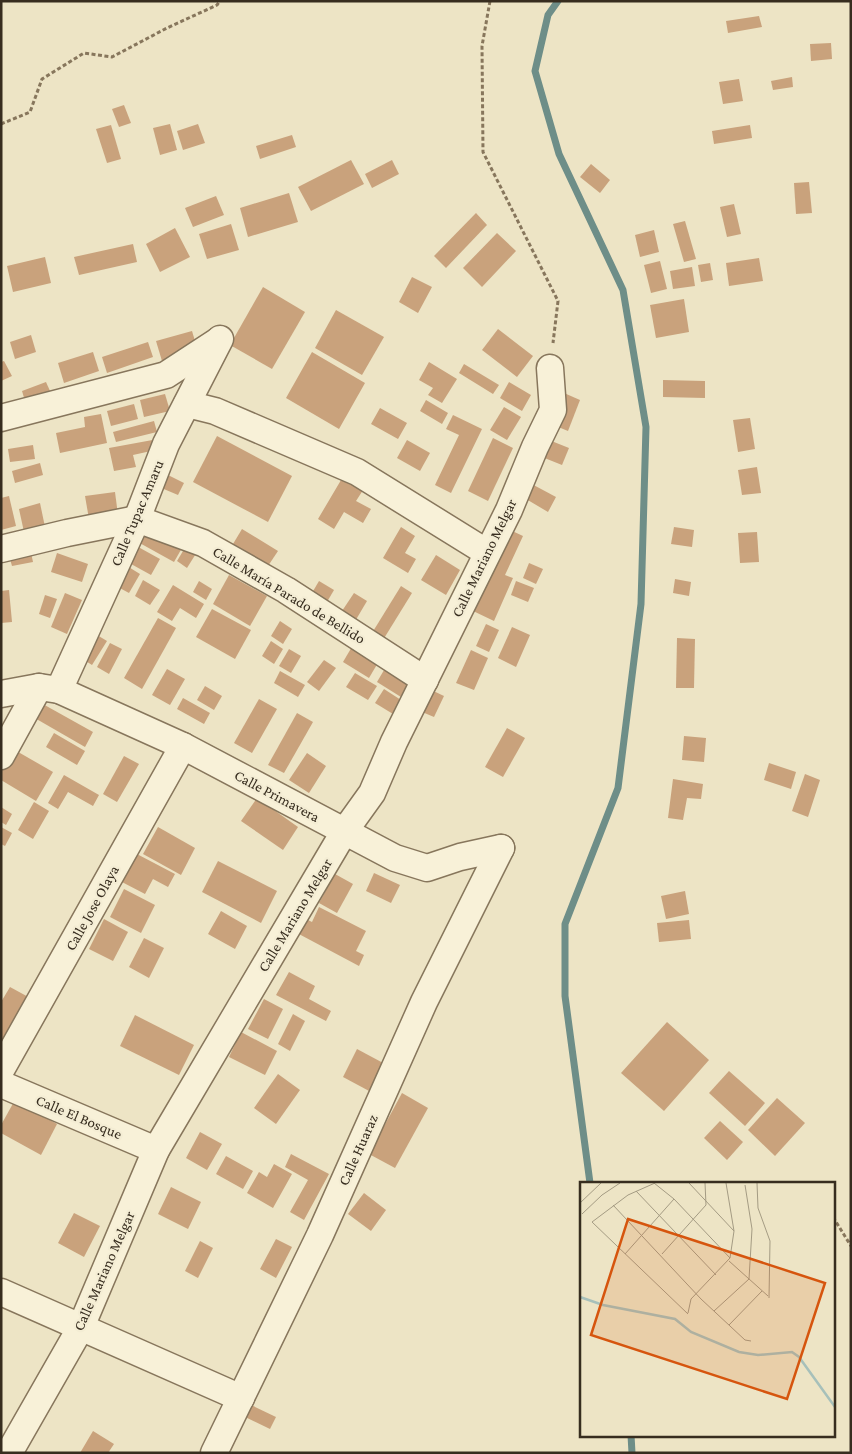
<svg xmlns="http://www.w3.org/2000/svg" width="852" height="1454" viewBox="0 0 852 1454" font-family="'Crimson Pro',serif">
  <style>
    .lines { fill: none; stroke-linecap: round; stroke-linejoin: round }
    .stream { stroke: #6e8e88; stroke-width: 7 }
    .building { fill: #c9a27c }
    .minor-casing { stroke: #87765c; stroke-width: 29 }
    .path { stroke: #87765c; stroke-width: 3; stroke-dasharray: 4 2.5; stroke-linecap: butt }
    .minor { stroke: #f8f1d8; stroke-width: 26 }
    .labels { text-anchor: middle; dominant-baseline: central; stroke-width: 4.5; stroke-linejoin: round; paint-order: stroke }
    .street-label { font-size: 15px; fill: #372d1f; stroke: #f4edd4 }
    .inset-river { fill: none; stroke: #a7c0ba; stroke-width: 2.5 }
    .inset-road { fill: none; stroke: #a49b83; stroke-width: 1 }
    .view { fill: #d6550e; fill-opacity: 0.15; stroke: #d6550e; stroke-width: 2.5 }
    .inset-edge { fill: none; stroke: #372d1f; stroke-width: 2.5 }
  </style>
  <rect width="100%" height="100%" fill="#ede4c5"/>
  <g class="lines">
    <g class="stream">
      <path d="M558 1 548 15 535 71 559 154 623 290 646 427 641 604 618 788 565 924V996L590 1183"/>
      <path d="M631 1435 632 1453"/>
    </g>
  </g>
  <g class="building">
    <path d="M759 16 762 27 728 33 726 21Z"/>
    <path d="M831 43 832 59 811 61 810 44Z"/>
    <path d="M792 77 793 87 773 90 771 81Z"/>
    <path d="M739 79 743 101 723 104 719 82Z"/>
    <path d="M124 105 131 123 119 127 112 109Z"/>
    <path d="M170 124 177 150 160 155 153 128Z"/>
    <path d="M198 124 205 143 183 150 177 131Z"/>
    <path d="M111 125 121 159 107 163 96 129Z"/>
    <path d="M750 125 752 138 714 144 712 131Z"/>
    <path d="M292 135 296 147 260 159 256 146Z"/>
    <path d="M351 160 364 184 311 211 298 187Z"/>
    <path d="M392 160 399 174 372 188 365 174Z"/>
    <path d="M591 164 610 180 600 193 580 177Z"/>
    <path d="M809 182 812 213 796 214 794 183Z"/>
    <path d="M289 193 298 222 248 237 240 208Z"/>
    <path d="M216 196 224 215 193 227 185 208Z"/>
    <path d="M734 204 741 234 727 237 720 207Z"/>
    <path d="M476 213 487 225 446 268 434 256Z"/>
    <path d="M685 221 696 259 684 262 673 224Z"/>
    <path d="M231 224 239 250 207 259 199 234Z"/>
    <path d="M175 228 190 257 160 272 146 244Z"/>
    <path d="M654 230 659 252 640 257 635 235Z"/>
    <path d="M497 233 516 251 482 287 463 268Z"/>
    <path d="M133 244 137 262 79 275 74 257Z"/>
    <path d="M45 257 51 283 13 292 7 266Z"/>
    <path d="M759 258 763 281 729 286 726 263Z"/>
    <path d="M660 261 667 289 651 293 644 265Z"/>
    <path d="M710 263 713 280 701 282 698 265Z"/>
    <path d="M692 267 695 286 673 289 670 271Z"/>
    <path d="M412 277 432 287 418 313 399 302Z"/>
    <path d="M263 287 305 312 272 369 230 345Z"/>
    <path d="M684 299 689 332 656 338 650 305Z"/>
    <path d="M336 310 384 337 362 375 315 348Z"/>
    <path d="M498 329 533 356 517 377 482 350Z"/>
    <path d="M192 331 198 351 162 361 156 341Z"/>
    <path d="M31 335 36 352 15 359 10 342Z"/>
    <path d="M148 342 153 357 107 373 102 357Z"/>
    <path d="M93 352 99 371 64 383 58 363Z"/>
    <path d="M312 352 365 383 339 429 286 398Z"/>
    <path d="M4 361 12 376 1 381V362Z"/>
    <path d="M429 362 457 379 442 403 428 395 433 388 419 380Z"/>
    <path d="M464 364 499 385 493 394 459 373Z"/>
    <path d="M663 380 705 381V398L663 397Z"/>
    <path d="M46 382 50 391 25 401 22 391Z"/>
    <path d="M509 382 531 395 522 411 500 398Z"/>
    <path d="M564 393 580 400 568 431 551 424Z"/>
    <path d="M165 394 170 411 144 417 140 400Z"/>
    <path d="M426 400 448 413 442 424 420 411Z"/>
    <path d="M134 404 138 419 111 426 107 411Z"/>
    <path d="M504 407 521 417 507 440 490 430Z"/>
    <path d="M380 408 407 423 398 439 371 424Z"/>
    <path d="M101 414 107 443 60 453 56 433 85 427 84 417Z"/>
    <path d="M453 415 482 429 451 493 435 485 459 435 446 429Z"/>
    <path d="M750 418 755 449 738 452 733 420Z"/>
    <path d="M154 421 157 432 116 442 113 432Z"/>
    <path d="M217 436 292 476 268 522 193 482Z"/>
    <path d="M493 438 513 448 488 501 468 491Z"/>
    <path d="M158 439 160 449 133 455 136 467 114 471 109 448Z"/>
    <path d="M407 440 430 453 420 471 397 458Z"/>
    <path d="M549 440 569 448 562 465 542 457Z"/>
    <path d="M33 445 35 459 10 462 8 449Z"/>
    <path d="M40 463 43 475 15 483 12 471Z"/>
    <path d="M757 467 761 493 742 495 738 470Z"/>
    <path d="M166 474 184 483 178 495 159 487Z"/>
    <path d="M344 475 365 487 356 501 371 509 363 523 344 512 334 529 318 519Z"/>
    <path d="M528 482 556 497 548 512 521 496Z"/>
    <path d="M115 492 118 515 89 519 85 496Z"/>
    <path d="M9 496 16 526 1 530V498Z"/>
    <path d="M40 503 45 527 24 532 19 509Z"/>
    <path d="M144 526 182 548 174 562 136 541Z"/>
    <path d="M401 527 415 536 405 553 416 559 408 573 383 558Z"/>
    <path d="M674 527 694 530 692 547 671 544Z"/>
    <path d="M242 529 278 551 268 566 233 544Z"/>
    <path d="M508 529 523 536 505 575 513 578 494 621 471 610Z"/>
    <path d="M757 532 759 562 740 563 738 533Z"/>
    <path d="M131 543 160 559 151 575 122 559Z"/>
    <path d="M186 546 197 552 187 568 177 561Z"/>
    <path d="M30 548 33 562 12 566 8 552Z"/>
    <path d="M57 553 88 564 82 582 51 572Z"/>
    <path d="M436 555 460 570 446 595 421 580Z"/>
    <path d="M529 563 543 569 536 584 523 578Z"/>
    <path d="M127 566 140 574 129 593 116 586Z"/>
    <path d="M229 575 267 596 250 626 213 604Z"/>
    <path d="M675 579 691 582 689 596 673 593Z"/>
    <path d="M143 580 160 590 150 605 135 596Z"/>
    <path d="M199 581 212 589 206 600 193 592Z"/>
    <path d="M319 581 334 590 324 607 309 598Z"/>
    <path d="M516 581 534 588 528 602 511 595Z"/>
    <path d="M173 585 204 604 196 618 180 608 172 621 157 612Z"/>
    <path d="M401 586 412 593 383 640 372 633Z"/>
    <path d="M9 590 12 622 1 623V591Z"/>
    <path d="M65 593 82 600 67 634 51 627Z"/>
    <path d="M354 593 367 601 354 623 340 614Z"/>
    <path d="M45 595 57 599 50 618 39 614Z"/>
    <path d="M212 609 251 630 235 659 196 637Z"/>
    <path d="M158 618 176 628 142 689 124 678Z"/>
    <path d="M280 621 292 629 283 644 271 636Z"/>
    <path d="M486 624 499 630 489 652 476 646Z"/>
    <path d="M512 627 530 635 516 667 498 658Z"/>
    <path d="M92 632 107 641 92 665 78 656Z"/>
    <path d="M677 638 695 639 694 688H676Z"/>
    <path d="M271 641 283 649 274 664 262 656Z"/>
    <path d="M110 643 122 649 109 674 97 667Z"/>
    <path d="M353 645 379 661 369 678 343 662Z"/>
    <path d="M289 649 301 656 291 673 279 666Z"/>
    <path d="M471 650 488 658 474 690 456 683Z"/>
    <path d="M324 660 336 668 319 691 307 682Z"/>
    <path d="M387 665 411 680 401 697 377 682Z"/>
    <path d="M167 669 185 679 170 705 152 695Z"/>
    <path d="M280 671 305 685 298 697 274 683Z"/>
    <path d="M355 673 377 686 368 700 346 687Z"/>
    <path d="M205 686 222 696 214 710 197 700Z"/>
    <path d="M425 687 444 696 434 717 415 709Z"/>
    <path d="M384 689 401 700 393 714 375 703Z"/>
    <path d="M183 698 210 713 204 724 177 709Z"/>
    <path d="M259 699 277 709 252 753 234 743Z"/>
    <path d="M41 703 93 732 85 747 33 717Z"/>
    <path d="M297 713 313 722 284 773 268 765Z"/>
    <path d="M507 728 525 738 503 777 485 767Z"/>
    <path d="M54 733 85 751 77 765 46 747Z"/>
    <path d="M684 736 706 738 704 762 682 760Z"/>
    <path d="M13 749 53 772 36 801 1 780V770Z"/>
    <path d="M307 753 326 766 309 793 289 780Z"/>
    <path d="M124 756 139 764 117 802 103 794Z"/>
    <path d="M769 763 796 772 791 789 764 780Z"/>
    <path d="M805 774 820 780 808 817 792 811Z"/>
    <path d="M64 775 99 795 93 806 68 792 58 809 48 803Z"/>
    <path d="M673 779 703 784 701 799 687 798 683 820 668 818Z"/>
    <path d="M257 798 298 827 283 850 241 821Z"/>
    <path d="M34 802 49 811 33 839 18 830Z"/>
    <path d="M1 807 12 814 6 825 1 822Z"/>
    <path d="M1 827 12 833 5 846 1 844Z"/>
    <path d="M158 827 195 848 181 875 143 854Z"/>
    <path d="M135 853 175 874 168 887 153 879 145 894 120 881Z"/>
    <path d="M218 861 277 891 261 923 202 892Z"/>
    <path d="M374 873 400 885 391 903 366 891Z"/>
    <path d="M335 874 353 884 337 913 319 903Z"/>
    <path d="M124 889 155 905 141 933 110 917Z"/>
    <path d="M685 891 689 914 666 919 661 896Z"/>
    <path d="M319 907 366 931 356 951 364 955 359 966 297 933 304 918 312 922Z"/>
    <path d="M221 911 247 926 235 949 208 934Z"/>
    <path d="M104 919 128 932 113 961 89 949Z"/>
    <path d="M689 920 691 939 659 942 657 923Z"/>
    <path d="M144 938 164 948 149 978 129 967Z"/>
    <path d="M289 972 315 986 309 999 331 1011 326 1021 276 995Z"/>
    <path d="M10 987 32 999 1 1052V1002Z"/>
    <path d="M264 999 283 1009 268 1039 248 1029Z"/>
    <path d="M293 1014 305 1021 290 1051 278 1044Z"/>
    <path d="M135 1015 194 1045 179 1075 120 1046Z"/>
    <path d="M667 1022 709 1060 664 1111 621 1073Z"/>
    <path d="M241 1032 277 1051 265 1075 229 1057Z"/>
    <path d="M357 1049 385 1064 371 1092 343 1077Z"/>
    <path d="M729 1071 765 1103 745 1126 709 1093Z"/>
    <path d="M278 1074 300 1090 276 1124 254 1108Z"/>
    <path d="M402 1093 428 1108 395 1168 369 1154Z"/>
    <path d="M777 1098 805 1123 775 1156 748 1130Z"/>
    <path d="M15 1100 57 1124 41 1155 1 1133V1125Z"/>
    <path d="M720 1121 743 1142 727 1160 704 1138Z"/>
    <path d="M200 1132 222 1144 207 1170 186 1158Z"/>
    <path d="M291 1154 329 1174 304 1220 290 1212 308 1180 285 1167Z"/>
    <path d="M226 1156 253 1171 243 1189 216 1174Z"/>
    <path d="M274 1164 292 1174 273 1208 247 1193 259 1172 267 1177Z"/>
    <path d="M171 1187 201 1202 188 1229 158 1214Z"/>
    <path d="M364 1193 386 1210 371 1231 348 1214Z"/>
    <path d="M74 1213 100 1226 84 1257 58 1243Z"/>
    <path d="M276 1239 292 1247 276 1278 260 1269Z"/>
    <path d="M200 1241 213 1248 198 1278 185 1271Z"/>
    <path d="M249 1404 276 1417 270 1429 243 1416Z"/>
    <path d="M93 1431 114 1444 108 1453H80Z"/>
  </g>
  <g class="lines">
    <defs>
      <g id="minor">
        <path d="M187 404 215 411 357 472 486 552"/>
        <path d="M1 418 166 375 218 341"/>
        <path d="M1 549 67 533 137 519 203 543 286 590 425 680"/>
        <path d="M59 690 137 519 166 444 220 339"/>
        <path d="M1 694 39 687 59 690 183 746 395 858 427 868 460 857 501 848"/>
        <path d="M1 756 39 687"/>
        <path d="M1 1070 183 746"/>
        <path d="M1 1084 156 1150"/>
        <path d="M1 1292 241 1398"/>
        <path d="M9 1453 81 1327 156 1150 344 832 372 793 394 742 509 510 535 447 553 410 550 368"/>
        <path d="M214 1453 320 1235 424 1002 501 848"/>
      </g>
    </defs>
    <use href="#minor" class="minor-casing"/>
    <g class="path">
      <path d="M490 1 482 46 483 152 558 301 553 343"/>
      <path d="M1 124 30 112 42 79 84 53 112 57 167 28 217 5 220 1"/>
      <path d="M833 1217 851 1246"/>
    </g>
    <use href="#minor" class="minor"/>
  </g>
  <g class="labels">
    <g class="street-label">
      <text transform="translate(137 513) rotate(-67)">Calle Tupac Amaru</text>
      <text transform="translate(484 558) rotate(-64)">Calle Mariano Melgar</text>
      <text transform="translate(289 595) rotate(31)">Calle María Parado de Bellido</text>
      <text transform="translate(277 796) rotate(28)">Calle Primavera</text>
      <text transform="translate(92 908) rotate(-61)">Calle Jose Olaya</text>
      <text transform="translate(295 915) rotate(-59)">Calle Mariano Melgar</text>
      <text transform="translate(79 1117) rotate(23)">Calle El Bosque</text>
      <text transform="translate(358 1150) rotate(-66)">Calle Huaraz</text>
      <text transform="translate(104 1271) rotate(-66)">Calle Mariano Melgar</text>
    </g>
  </g>
  <g transform="translate(580 1182)">
    <rect width="255" height="255" fill="#ede4c5"/>
    <path class="inset-river" d="M0 115 23 123 95 137 111 150 159 170 178 173 212 170 219 175 255 225"/>
    <path class="inset-road" d="M74 1 94 17 150 76M75 1 48 13 12 40 108 132M109 1 154 49M177 1 178 26 190 59 189 116M56 9 136 93M0 21 21 1M33 23 121 117 165 158 171 159M2 32 22 13 40 1M45 72 94 17M82 72 126 23 125 1M149 79 188 114M134 129 169 97 172 47 165 3M108 131 111 117 150 76 154 49 146 1M149 143 182 109"/>
    <path class="view" d="M48 37 245 101 207 217 11 153Z"/>
    <rect width="255" height="255" class="inset-edge"/>
  </g>
  <rect width="852" height="1454" fill="none" stroke="#372d1f" stroke-width="5"/>
</svg>
